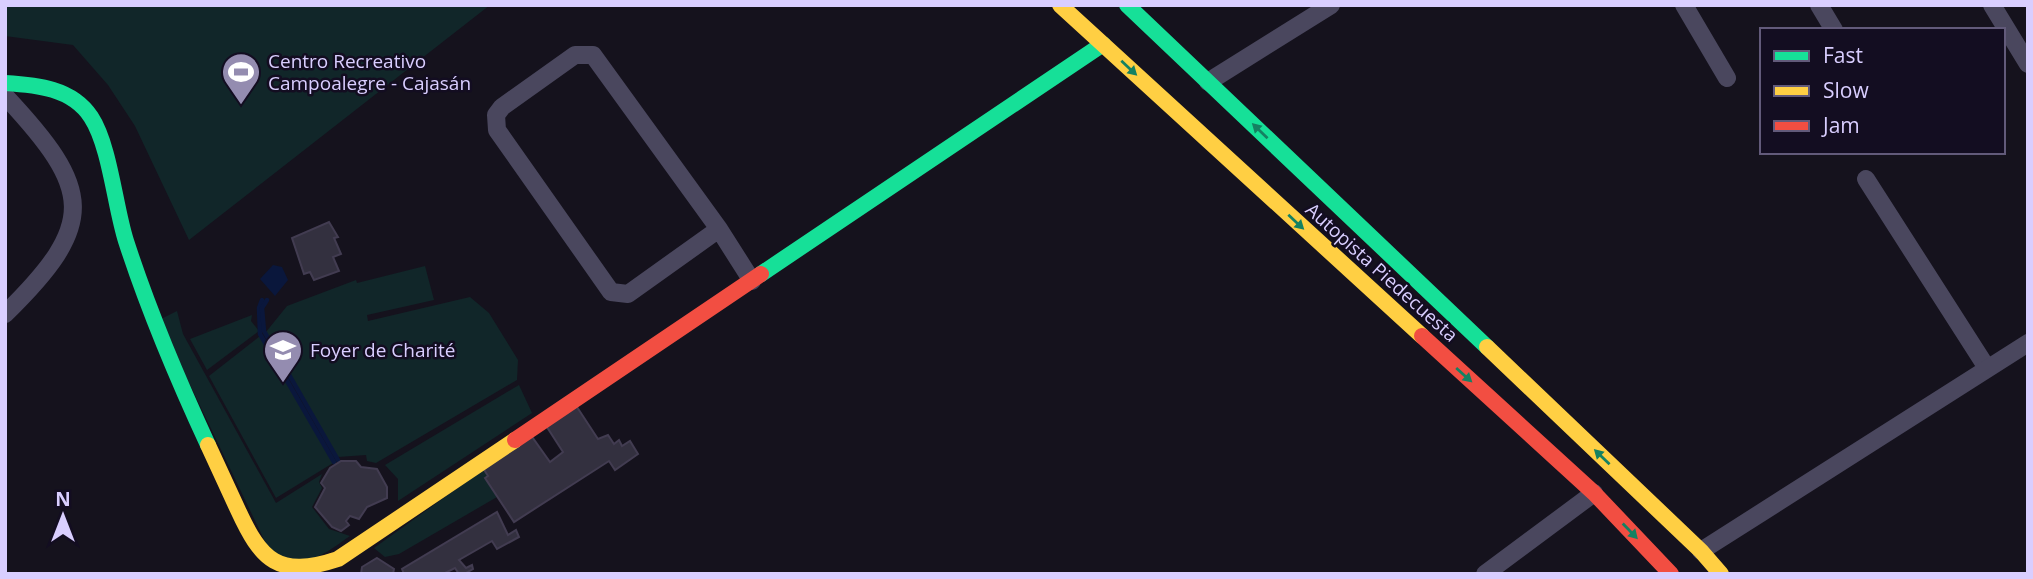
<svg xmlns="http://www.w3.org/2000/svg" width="2033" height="579" viewBox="0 0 2033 579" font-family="'Open Sans',sans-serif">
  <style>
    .green { fill: #112629 }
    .water { fill: #0a173c }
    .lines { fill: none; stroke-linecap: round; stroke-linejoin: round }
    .stream { stroke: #0a173c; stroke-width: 4.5 }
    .building { fill: #33303f; stroke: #423c51; stroke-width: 2 }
    .street { stroke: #4a475e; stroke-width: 18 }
    .fast { stroke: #16e098; stroke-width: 16 }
    .slow { stroke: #ffcf43; stroke-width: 16 }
    .jam { stroke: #f24e42; stroke-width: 16 }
    .oneway { fill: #158162 }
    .labels { text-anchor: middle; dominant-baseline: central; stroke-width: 5; stroke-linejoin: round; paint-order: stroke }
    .poi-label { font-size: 19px; fill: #d9ceff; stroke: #130d21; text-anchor: start }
    .street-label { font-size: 19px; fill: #d9ceff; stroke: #130d21 }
  </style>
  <rect width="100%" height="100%" fill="#15121d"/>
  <g class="green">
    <path d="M5 5H490L189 240 135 126 108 85 73 45 5 36Z"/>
    <path d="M425 266 434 300 367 315 368 321 470 297 489 313 518 360 517 380 376 463 367 461 366 455 338 457 266 332 287 306 356 280 357 283Z"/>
    <path d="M177 311 183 334 276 503 322 474 319 482 322 488 312 507 329 529 350 536C320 557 308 569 270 552L159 320Z"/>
    <path d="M252 315 251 321 259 331 207 370 190 339Z"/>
    <path d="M260 336 333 463 276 498 209 376Z"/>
    <path d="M519 385 532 413 398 501V479L385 465Z"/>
    <path d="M484 469 488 476 485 478 497 497 399 554 385 557 374 548Z"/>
  </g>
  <path class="water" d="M273 265 282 267 288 280 275 296 260 279Z"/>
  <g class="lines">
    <g class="stream">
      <path d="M262 300 259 308 260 334 334 462"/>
      <path d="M267 300 262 308 264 331 338 460"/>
    </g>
  </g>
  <g class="building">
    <path d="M329 222 338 237 334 238 341 254 333 257 339 271 314 280 310 272 304 274 292 238Z"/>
    <path d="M575 404 598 439 608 435 614 444 619 440 622 446 630 441 638 454 615 470 609 461 514 522 485 478 488 476 483 468 530 434 550 462 563 452 545 424Z"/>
    <path d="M341 461H356L361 467 377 469 387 487V498L367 507 359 519 350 516 346 521 349 525 341 531 332 527 315 507 325 488 321 483 330 468Z"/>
    <path d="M497 512 508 535 516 530 519 537 497 549 492 541 459 560 466 568 472 565 473 569 464 574H459L455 568 443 574H404L402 569Z"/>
    <path d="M377 558 394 569 393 574H361L362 567Z"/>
  </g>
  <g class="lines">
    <g class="street">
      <path d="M1684 5 1727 78"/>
      <path d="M1819 5 1834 30"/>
      <path d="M1992 5 2028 64"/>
      <path d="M1208 82 1331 5"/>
      <path d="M5 96C93 190 98 223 5 314"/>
      <path d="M1866 179 1987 368"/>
      <path d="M719 229 628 294 611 292 497 130 496 115 502 107 575 55H593L719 229 752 281"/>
      <path d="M1701 551 2028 343"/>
      <path d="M1485 574 1594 493"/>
    </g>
    <g class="fast">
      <path d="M1127 5 1487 347"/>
      <path d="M5 83C37 85 72 88 91 117 110 146 115 207 126 241 149 312 177 378 208 445"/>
      <path d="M761 274 1103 44"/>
    </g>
    <g class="slow">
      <path d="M1060 5 1422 336"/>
      <path d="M1487 347 1701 551 1721 574"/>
      <path d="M208 445C218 467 228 488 238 510 261 560 278 579 338 559L515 440"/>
    </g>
    <g class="jam">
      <path d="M1422 336 1594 493 1671 574"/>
      <path d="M515 440 761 274"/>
    </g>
  </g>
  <defs><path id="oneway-solid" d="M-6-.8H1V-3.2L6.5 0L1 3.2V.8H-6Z" transform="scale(1.75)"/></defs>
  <g class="oneway">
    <use href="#oneway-solid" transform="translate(1129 68) rotate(43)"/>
    <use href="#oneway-solid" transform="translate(1260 131) rotate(-136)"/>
    <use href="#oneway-solid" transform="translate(1296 222) rotate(43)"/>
    <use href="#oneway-solid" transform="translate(1464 375) rotate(42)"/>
    <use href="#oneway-solid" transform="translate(1602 457) rotate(-136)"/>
    <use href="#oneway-solid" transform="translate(1630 531) rotate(46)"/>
  </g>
  <defs>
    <symbol id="stadium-pin" viewBox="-11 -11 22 30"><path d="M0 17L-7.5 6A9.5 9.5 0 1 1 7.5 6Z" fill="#948cb0" stroke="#130d21"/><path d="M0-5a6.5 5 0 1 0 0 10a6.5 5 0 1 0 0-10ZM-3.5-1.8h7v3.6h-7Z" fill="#fff"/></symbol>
    <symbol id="university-pin" viewBox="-11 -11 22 30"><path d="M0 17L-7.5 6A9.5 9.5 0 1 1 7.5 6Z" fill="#948cb0" stroke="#130d21"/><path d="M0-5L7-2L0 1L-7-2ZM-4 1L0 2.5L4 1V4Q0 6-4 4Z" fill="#fff"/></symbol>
  </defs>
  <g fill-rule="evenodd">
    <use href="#stadium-pin" x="219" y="50" width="44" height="60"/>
    <use href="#university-pin" x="261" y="328" width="44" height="60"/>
  </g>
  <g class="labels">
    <g class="poi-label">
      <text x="268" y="61">Centro Recreativo<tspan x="268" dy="22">Campoalegre - Cajasán</tspan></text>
      <text x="310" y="350">Foyer de Charité</text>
    </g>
    <g class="street-label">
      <text transform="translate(1382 272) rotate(42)">Autopista Piedecuesta</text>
    </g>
  </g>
  <rect width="2033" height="579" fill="none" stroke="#d9ceff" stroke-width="14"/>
  <rect x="1760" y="28" width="245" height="126" fill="#130d21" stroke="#625a7a" stroke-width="2"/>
  <rect x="1774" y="51" width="35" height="10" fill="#16e098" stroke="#625a7a" stroke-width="2"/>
  <text x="1823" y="63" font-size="21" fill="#d9ceff">Fast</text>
  <rect x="1774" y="86" width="35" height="10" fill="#ffcf43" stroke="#625a7a" stroke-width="2"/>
  <text x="1823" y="98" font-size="21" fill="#d9ceff">Slow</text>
  <rect x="1774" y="121" width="35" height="10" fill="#f24e42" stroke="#625a7a" stroke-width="2"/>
  <text x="1823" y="133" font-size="21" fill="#d9ceff">Jam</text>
  <g transform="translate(63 516)" stroke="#130d21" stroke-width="5" paint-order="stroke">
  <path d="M0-5L12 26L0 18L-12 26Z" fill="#d9ceff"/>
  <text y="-10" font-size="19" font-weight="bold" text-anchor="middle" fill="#d9ceff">N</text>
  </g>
</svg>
